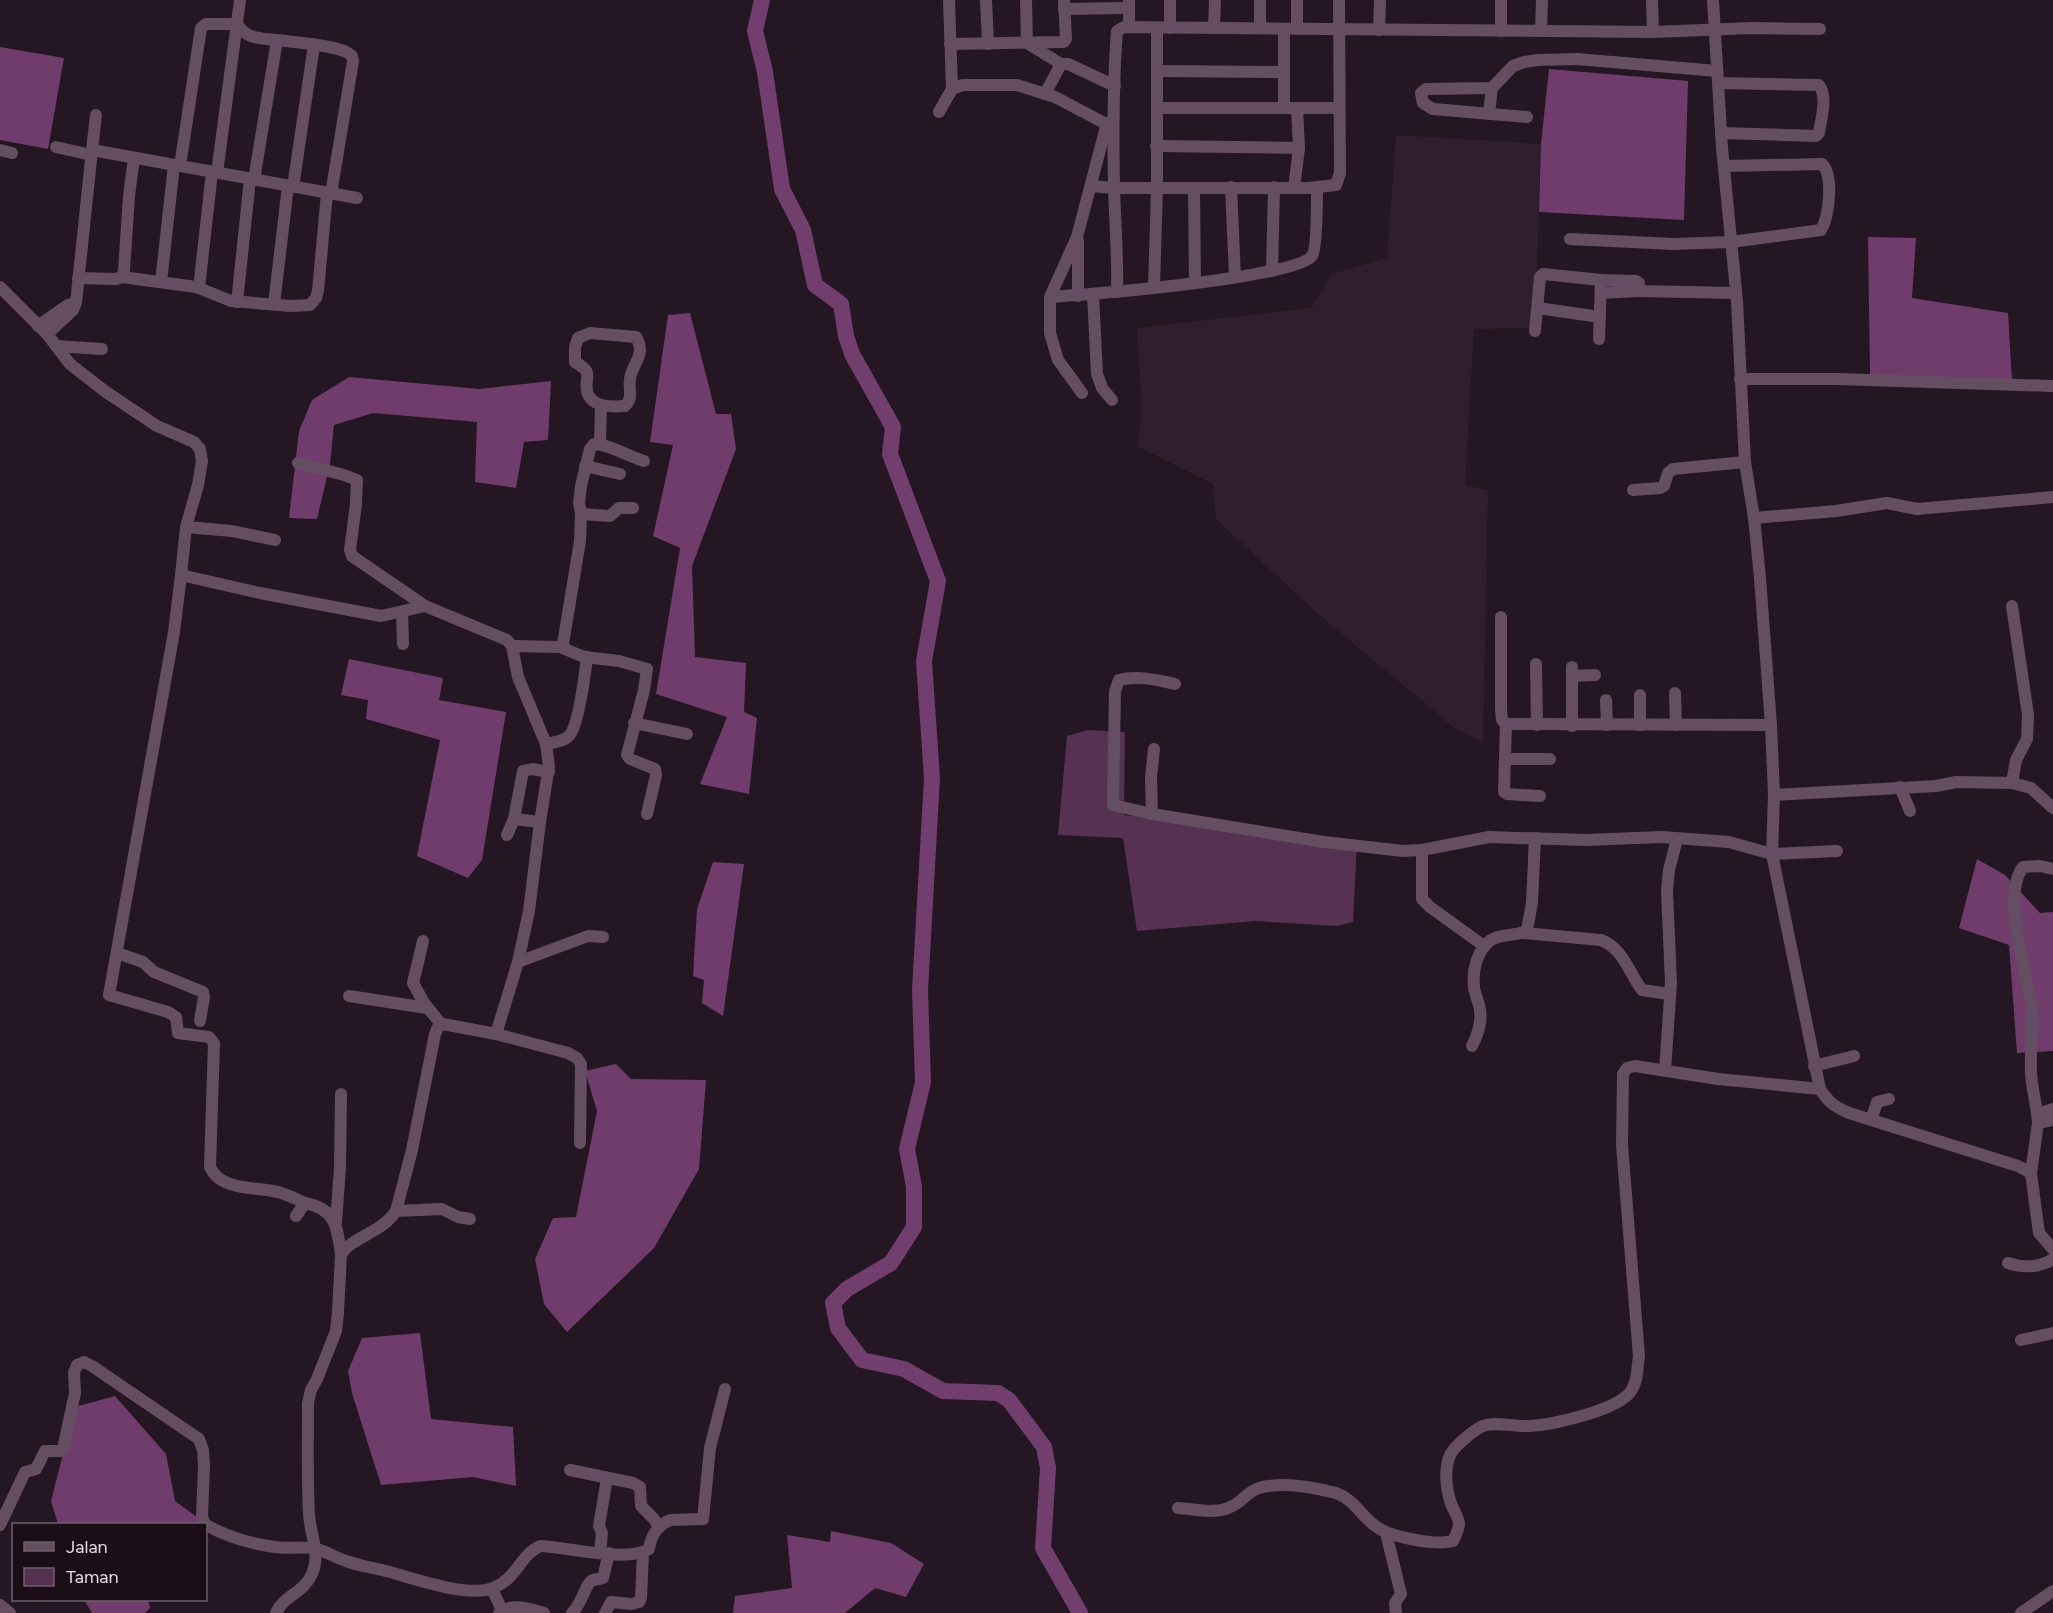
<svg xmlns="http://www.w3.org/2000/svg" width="2053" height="1613" viewBox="0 0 2053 1613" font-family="Figtree,sans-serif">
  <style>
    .built { fill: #301d2e }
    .green { fill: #563152 }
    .forest { fill: #703c6b }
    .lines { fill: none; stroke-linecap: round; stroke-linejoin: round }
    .river { stroke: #723e6d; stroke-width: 16 }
    .minor { stroke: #654e62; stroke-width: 12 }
  </style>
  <rect width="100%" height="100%" fill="#241723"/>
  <path class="built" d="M1396 135 1541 144 1535 328 1474 329 1465 485 1488 490 1483 742 1453 727 1316 612 1216 519 1213 484 1137 446 1142 410 1137 328 1311 308 1331 274 1387 258Z"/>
  <path class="green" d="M1088 730 1125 732 1124 815 1243 825 1357 842 1353 922 1337 926 1255 921 1137 931 1123 838 1058 835 1067 736Z"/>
  <g class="forest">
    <path d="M0 47 64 58 48 149 0 140Z"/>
    <path d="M1549 69 1688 81 1684 220 1539 212 1541 144Z"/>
    <path d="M1868 237 1916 238 1912 298 2008 313 2012 381 1942 383 1870 374Z"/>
    <path d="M690 313 716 414H731L736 449 692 566 695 657 746 663 744 712 757 718 749 794 700 784 727 717 656 694 680 548 653 536 673 445 650 442 668 315Z"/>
    <path d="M349 377 480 389 551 381 548 440 524 442 516 488 475 482 477 422 373 413 334 425 330 464 317 519 289 518 299 431 312 400Z"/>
    <path d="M349 659 443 678 439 700 506 712 482 860 468 878 417 856 440 740 366 719 368 700 341 695Z"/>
    <path d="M1977 859 2005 875 2040 913 2053 912V1051L2017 1053 2009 945 1959 928Z"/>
    <path d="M713 862 744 864 723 1016 702 1003 704 980 693 976 697 909Z"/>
    <path d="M616 1064 631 1079 706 1080 699 1169 654 1248 567 1332 544 1304 535 1259 553 1218 576 1217 597 1111 585 1071Z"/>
    <path d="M420 1333 431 1419 513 1427 516 1486 473 1477 381 1485 352 1393 348 1371 362 1338Z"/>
    <path d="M115 1396 166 1454 175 1501 201 1520 200 1524H58L51 1501 75 1407Z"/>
    <path d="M831 1531 891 1543 924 1564 906 1597 875 1588 845 1613H733L735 1596 792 1588 787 1535 830 1542Z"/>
    <path d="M84 1600H148L150 1608 145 1613H92Z"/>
  </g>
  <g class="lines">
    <path class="river" d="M762 0 755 31 765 72 782 189 803 230 815 285 841 304 846 336 852 354 893 427 890 454 938 581 924 661 932 778 920 990 923 1082 907 1149 914 1187V1227L891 1263 847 1289 833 1303 838 1328 862 1360 904 1369 943 1391 998 1393 1009 1400 1044 1447 1048 1468 1043 1548 1080 1613"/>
    <g class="minor">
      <path d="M949 0 952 89"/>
      <path d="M986 0 988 44"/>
      <path d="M1026 0 1027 43 1061 64"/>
      <path d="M1260 0V28"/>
      <path d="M1297 0V29"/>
      <path d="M1501 0V31"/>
      <path d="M1652 0 1653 32"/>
      <path d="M1713 0 1722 148 1737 301 1745 462 1754 518 1760 578 1771 725 1774 795 1772 854 1820 1089C1828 1102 1835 1107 1849 1113L2018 1166 2031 1173 2039 1233 2053 1249"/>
      <path d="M1064 9 1124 8"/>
      <path d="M237 24C247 40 260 38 277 40"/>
      <path d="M1129 27V0"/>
      <path d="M1170 28V0"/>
      <path d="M1214 28 1215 0"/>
      <path d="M1379 30 1380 0"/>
      <path d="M1541 30 1542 0"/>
      <path d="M950 44 1064 42 1066 39 1064 0"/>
      <path d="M1157 71 1284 72"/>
      <path d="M1718 83 1819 85C1828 97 1821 119 1819 133L1816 136 1721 133"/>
      <path d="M1045 94 1061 64H1068L1115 86"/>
      <path d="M1157 108H1297"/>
      <path d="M1284 108V29"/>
      <path d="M939 112 952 89 963 85H1017L1055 97 1112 127"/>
      <path d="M1489 113 1492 88"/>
      <path d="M1527 117 1433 109 1423 103 1421 93 1426 89 1492 88 1513 66 1524 62 1538 60 1577 59 1717 71"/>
      <path d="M1156 146 1299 148"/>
      <path d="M56 147 91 155"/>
      <path d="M0 150 12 153"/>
      <path d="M92 150 96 115"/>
      <path d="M180 166 201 28 206 24H237"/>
      <path d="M217 173 240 0"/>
      <path d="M254 180 277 40C293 42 335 45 348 53 353 56 352 56 353 61L331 194"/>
      <path d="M1091 186 1114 188H1308L1336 185 1340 173 1339 0"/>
      <path d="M293 187 314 45"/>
      <path d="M1231 187 1235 277"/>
      <path d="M1194 188 1195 283"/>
      <path d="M1294 188 1299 148 1297 108H1339"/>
      <path d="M1570 239 1673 244 1731 242 1821 230C1829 217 1834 175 1822 164L1724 166"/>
      <path d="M1078 241V296"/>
      <path d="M1272 271 1274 187"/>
      <path d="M122 277 196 287 231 301 291 306 310 305 316 298 318 291 327 193"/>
      <path d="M78 278 116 279 122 277 124 271 129 196 134 158"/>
      <path d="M161 282 174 165"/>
      <path d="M0 287 47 334 70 364 106 392 157 426 194 442 200 449 202 461 198 485 186 527 181 575 260 593 381 616 425 606 507 640 512 646 518 677 546 744 549 766 540 822 529 911 518 962 496 1034 443 1024 438 1027 435 1034 412 1150 396 1211C382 1233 355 1235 341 1254L338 1312 336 1331 317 1379 311 1390 308 1403C308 1440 307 1477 309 1514 310 1535 321 1553 312 1574 304 1593 284 1595 276 1613"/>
      <path d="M199 288 212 172"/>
      <path d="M1154 288 1157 188V28"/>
      <path d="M1117 292C1118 257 1115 222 1114 187 1113 136 1113 82 1117 31L1124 27 1653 32 1752 28 1820 29"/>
      <path d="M1601 293 1638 291"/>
      <path d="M1093 295 1097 374 1102 388 1112 400"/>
      <path d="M1050 297C1086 295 1296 278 1312 256 1317 250 1317 199 1317 187"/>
      <path d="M237 302 250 179"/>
      <path d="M274 304 288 186"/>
      <path d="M1538 308 1600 317"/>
      <path d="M38 326 68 305 75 303"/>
      <path d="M1535 331 1540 277 1543 274 1601 280 1636 281 1639 283 1638 291 1736 293"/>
      <path d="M590 333 636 337C647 355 632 363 630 379 628 389 634 397 625 406 612 407 591 408 587 391 584 375 595 374 575 362V347L578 338Z"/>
      <path d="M47 334 73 310 76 303 92 150 357 198"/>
      <path d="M1599 339 1601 280"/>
      <path d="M56 346 102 349"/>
      <path d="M1740 379H1838L2053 386"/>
      <path d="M1082 393 1058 360 1050 333V297L1077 237 1107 123"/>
      <path d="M600 443 601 406"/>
      <path d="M298 463 344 475 357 480 356 504 350 550 352 556 425 606"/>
      <path d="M585 466 620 474"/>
      <path d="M1633 490 1660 488 1664 486 1668 473 1673 469 1745 462"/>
      <path d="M581 514 610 516 619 508H633"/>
      <path d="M1754 518 1836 511 1887 503 1917 509 2053 497"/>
      <path d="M186 527 232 531 275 540"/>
      <path d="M181 575 174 632 109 995 168 1012 176 1017 178 1033 209 1037 214 1043 210 1167C220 1190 252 1187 273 1191 285 1193 294 1198 305 1203"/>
      <path d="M402 612 403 644"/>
      <path d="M1501 617V710L1502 720 1506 724 1771 725"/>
      <path d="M512 646 560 647 563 644 580 541 581 514 579 502 581 486 590 449 594 444C605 443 631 457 644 461"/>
      <path d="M560 647 584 657 619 661 647 669 644 690 627 755 630 759 655 769 656 775 647 814"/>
      <path d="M1536 664 1537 725"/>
      <path d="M1572 667V726"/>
      <path d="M1572 676 1595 675"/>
      <path d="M1675 693 1676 725"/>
      <path d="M1640 695V725"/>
      <path d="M1606 700 1607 725"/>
      <path d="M634 723 687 734"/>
      <path d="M1506 724 1504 792 1507 794 1540 796"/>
      <path d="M546 744C554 742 563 742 569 736 579 725 585 674 587 657"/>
      <path d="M1154 749 1151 778 1152 814 1324 842 1403 851 1422 850 1489 837 1586 840 1662 837 1729 842 1772 854 1837 851"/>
      <path d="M1506 759H1550"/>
      <path d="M2012 783 2031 788 2053 808"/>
      <path d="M1900 787 1910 811"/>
      <path d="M1774 795 1936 786 1956 782 2012 783 2016 760 2027 739 2028 715 2012 606"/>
      <path d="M1152 814 1113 805 1115 691 1119 680C1138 675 1157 680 1175 684"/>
      <path d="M514 819 523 771 532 769 549 772"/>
      <path d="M507 835 514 819 540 822"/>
      <path d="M1422 850V899L1430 907 1484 946"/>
      <path d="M1523 933 1601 940C1623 948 1629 973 1642 990L1669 994"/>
      <path d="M423 941 413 983 424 1003 441 1024"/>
      <path d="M117 953 143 962 154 972 203 992 204 997 200 1021"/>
      <path d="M518 962 588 936 603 937"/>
      <path d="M349 996 427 1008"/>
      <path d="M496 1034 568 1053 577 1058 581 1064 580 1143"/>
      <path d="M1472 1046C1478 1034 1482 1023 1480 1010 1479 1002 1475 995 1474 987 1472 971 1477 950 1491 940 1502 933 1516 937 1527 930L1532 903 1535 838"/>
      <path d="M1814 1066 1854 1056"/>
      <path d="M1665 1071 1671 983 1667 891 1669 870 1677 839"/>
      <path d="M2037 1114 2053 1109"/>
      <path d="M1871 1120 1877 1102 1889 1099"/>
      <path d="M2038 1123C2037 1106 2032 1090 2031 1073 2030 1048 2034 1023 2030 998 2025 967 2002 894 2023 867L2040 866 2053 869"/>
      <path d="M2031 1173 2038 1123 2053 1120"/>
      <path d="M396 1211 442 1209 458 1217 470 1219"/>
      <path d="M296 1216 305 1203C336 1209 337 1227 341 1254"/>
      <path d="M336 1222 340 1168 341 1094"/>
      <path d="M2008 1263C2022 1268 2040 1268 2053 1259"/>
      <path d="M2021 1340 2053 1333"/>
      <path d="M570 1470 633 1483 640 1487 641 1506 654 1519 659 1527"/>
      <path d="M1178 1508C1195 1509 1217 1515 1232 1506 1242 1502 1248 1491 1259 1488 1282 1481 1313 1487 1336 1493 1353 1499 1360 1514 1374 1525 1388 1537 1436 1546 1453 1541 1456 1535 1459 1530 1459 1523 1458 1517 1455 1512 1452 1506 1446 1491 1442 1463 1454 1449 1461 1441 1474 1430 1483 1426 1497 1421 1514 1427 1529 1426 1552 1425 1619 1410 1631 1391 1638 1381 1637 1368 1639 1356L1622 1145 1623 1074 1627 1068 1635 1066 1718 1079 1820 1089"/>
      <path d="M0 1525 25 1472 36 1469 45 1451H61L63 1449 75 1393 74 1372 77 1365 84 1362 92 1366 199 1439 203 1450 204 1465 202 1517 205 1524"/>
      <path d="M206 1525C226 1536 251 1544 275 1547 288 1549 303 1546 316 1549 326 1551 336 1558 346 1561 360 1566 375 1568 390 1572 415 1579 468 1598 493 1588 517 1579 520 1555 540 1546 567 1547 628 1563 649 1549 651 1535 657 1526 670 1520L703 1519 710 1448 725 1389"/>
      <path d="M1386 1533 1401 1594 1395 1603 1396 1613"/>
      <path d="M600 1553 602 1533 599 1526 607 1478"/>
      <path d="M492 1589 502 1610"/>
      <path d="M0 1605 10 1613"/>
      <path d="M499 1613C512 1603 530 1608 544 1613"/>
      <path d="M572 1613C581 1606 586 1582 593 1580 596 1579 600 1579 603 1578L609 1553"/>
      <path d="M605 1613 611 1602 631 1604 639 1602 641 1598 643 1553"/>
      <path d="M2021 1613 2053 1591"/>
    </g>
  </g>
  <rect x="12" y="1523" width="195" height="78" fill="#1b0e19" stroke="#6c606a" stroke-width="1.5"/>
  <rect x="24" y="1542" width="30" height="9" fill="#654e62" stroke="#6c606a" stroke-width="1.5"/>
  <text x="66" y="1553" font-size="18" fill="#e5dce4">Jalan</text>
  <rect x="24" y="1568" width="30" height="18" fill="#563152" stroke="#6c606a" stroke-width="1.5"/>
  <text x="66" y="1583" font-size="18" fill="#e5dce4">Taman</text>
</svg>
